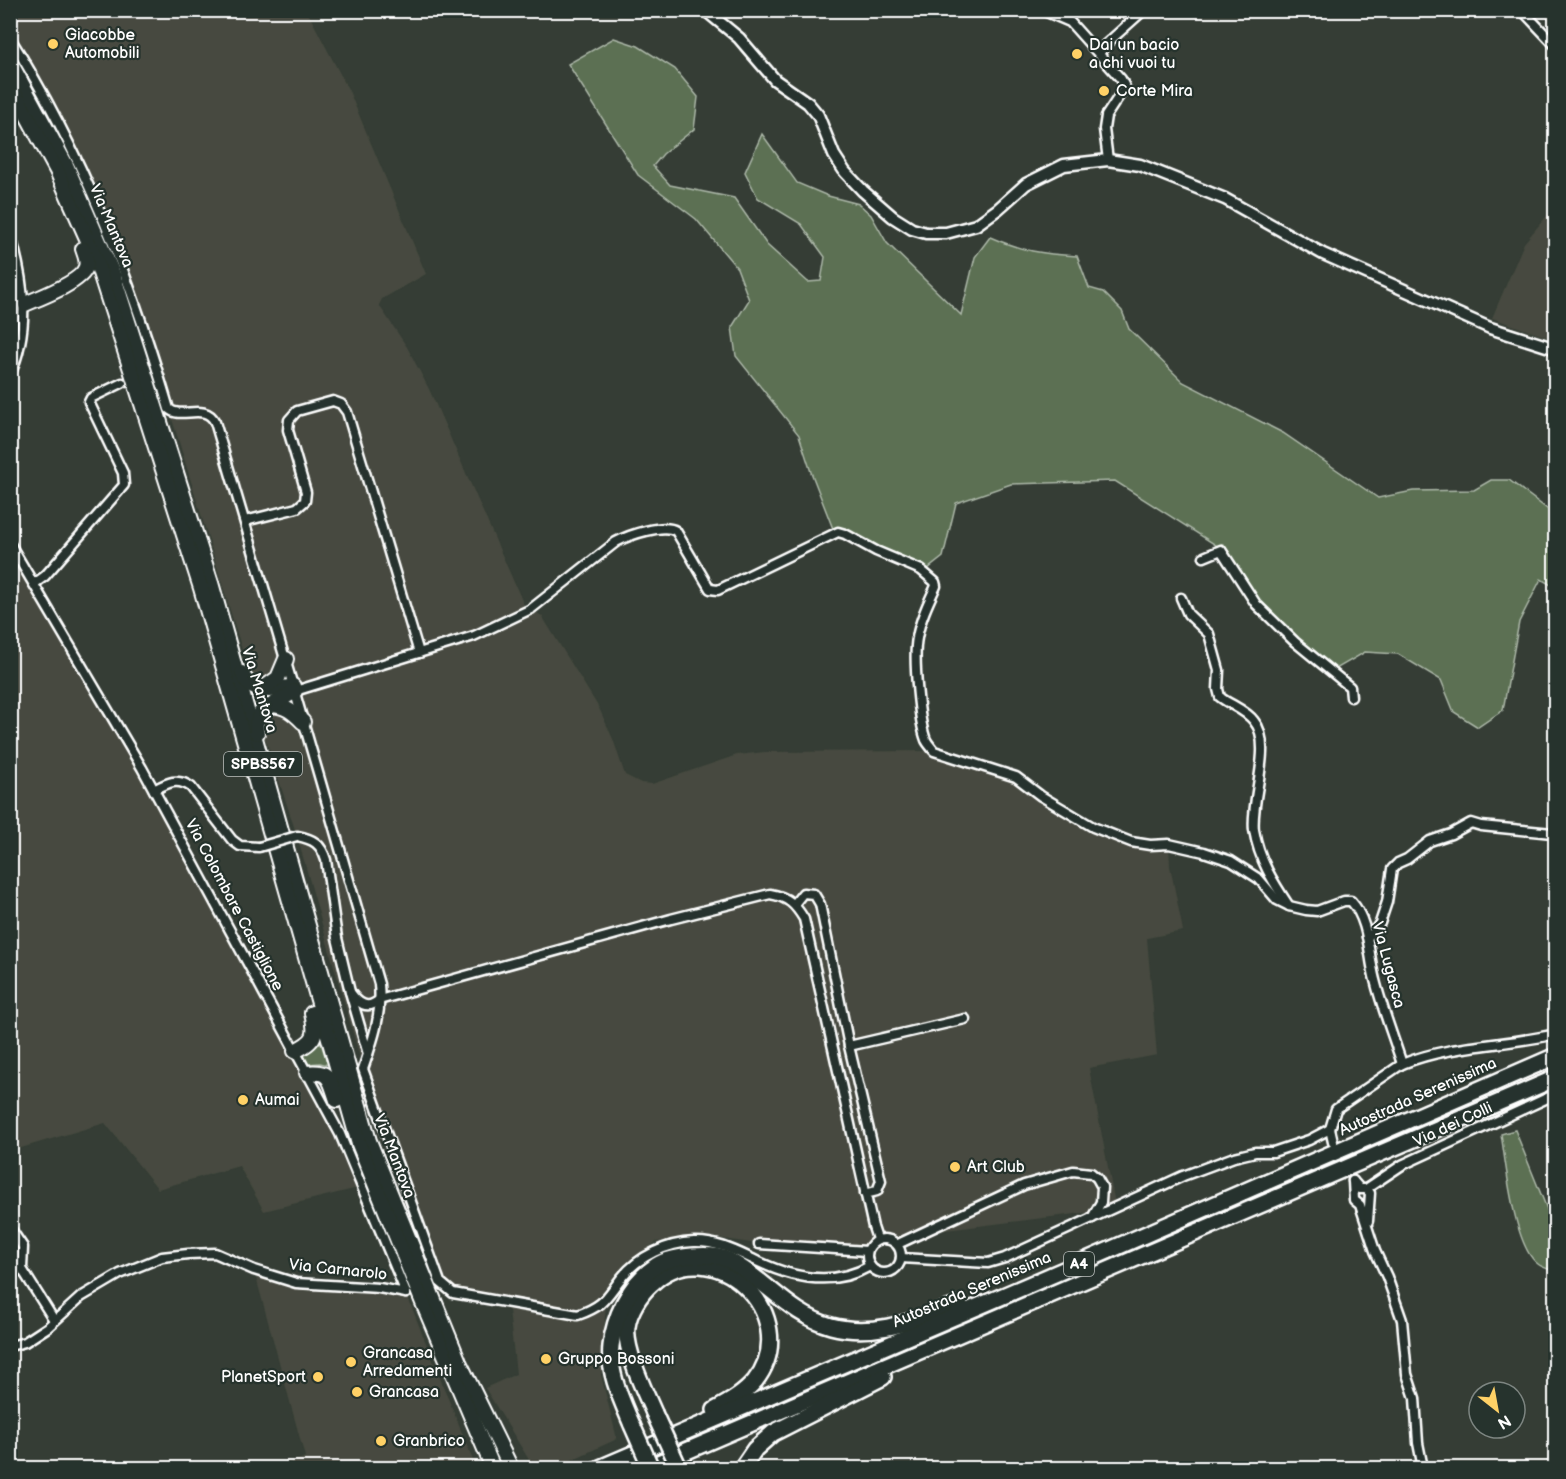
<svg xmlns="http://www.w3.org/2000/svg" width="1566" height="1479" viewBox="0 0 1566 1479" font-family="'Balsamiq Sans',sans-serif">
  <style>
    .built { fill: #464a3f }
    .green { fill: #5b7053; stroke: #adb8a9; stroke-width: 1.5 }
    .lines { fill: none; stroke-linecap: round; stroke-linejoin: round }
    .minor-tunnel { stroke: #495049; stroke-width: 8; stroke-dasharray: 8 4; stroke-linecap: butt }
    .minor-casing { stroke: #fff; stroke-width: 13 }
    .tertiary-casing { stroke: #fff; stroke-width: 15 }
    .trunk-casing { stroke: #fff; stroke-width: 18 }
    .motorway-casing { stroke: #fff; stroke-width: 20 }
    .minor { stroke: #26332d; stroke-width: 8 }
    .tertiary { stroke: #26332d; stroke-width: 10 }
    .trunk { stroke: #26332d; stroke-width: 14 }
    .motorway { stroke: #26332d; stroke-width: 15 }
    .minor-bridge-casing { stroke: #fff; stroke-width: 13; stroke-linecap: butt }
    .motorway-bridge-casing { stroke: #fff; stroke-width: 20; stroke-linecap: butt }
    .minor-bridge { stroke: #26332d; stroke-width: 8 }
    .motorway-bridge { stroke: #26332d; stroke-width: 15 }
    .poi-dot { fill: #ffd166; stroke: #26332d; stroke-width: 2 }
    .labels { text-anchor: middle; dominant-baseline: central; stroke-width: 4.5; stroke-linejoin: round; paint-order: stroke }
    .shield { fill: #26332d; stroke: #bec2c0; stroke-width: 1.5 }
    .shield-label { font-size: 15px; font-weight: bold; fill: #fff }
    .poi-label { font-size: 16px; fill: #fff; stroke: #26332d; text-anchor: start }
    .street-label { font-size: 16px; fill: #fff; stroke: #26332d }
  </style>
  <rect width="100%" height="100%" fill="#353d35"/>
  <filter id="ink" filterUnits="userSpaceOnUse"><feTurbulence type="fractalNoise" baseFrequency=".0167" numOctaves="2"/><feDisplacementMap in="SourceGraphic" scale="12" xChannelSelector="R" yChannelSelector="G"/><feConvolveMatrix kernelMatrix="1 2 1 2 8 2 1 2 1" color-interpolation-filters="sRGB"/></filter>
  <g filter="url(#ink)">
    <g class="built">
      <path d="M11 11H307L349 91 426 274 382 299 379 305 407 347 429 389 524 605 542 616 599 708 613 739 625 775 641 783 652 784 737 755 765 752 934 751 1016 777 1113 835 1169 844 1170 866 1183 931 1147 938 1157 1055 1089 1068 1116 1209 898 1236 844 1257 704 1236 656 1242 628 1263 607 1288 601 1375 617 1439 554 1468H534L485 1388 516 1374 509 1310 453 1293 440 1282 363 1069 297 836 258 716 254 689 169 409 101 215 11 38Z"/>
      <path d="M1551 211 1556 215 1555 340 1492 318 1524 243Z"/>
      <path d="M10 544 65 635 295 1051 362 1187 264 1211 239 1166 158 1189 105 1123 11 1151Z"/>
      <path d="M254 1270 296 1283 406 1293 476 1468H276L305 1457Z"/>
    </g>
    <g class="green">
      <path d="M614 38 638 46 675 69 698 97 694 129 663 154 653 166 670 185 734 198 767 245 808 282 821 281 825 257 801 224 758 198 745 172 762 134 797 183 828 196 859 204 871 215 887 243 961 315 975 257 990 237C1022 251 1042 254 1077 256L1089 288 1103 292 1122 311 1129 329 1183 382 1283 433 1378 498 1413 491 1474 490 1491 480H1509L1555 515 1556 588 1541 579 1519 622 1503 710 1478 727 1454 712 1441 680 1398 654 1365 652 1336 669 1313 655 1260 607 1219 547 1115 481 1011 484 956 503 943 557 920 575 835 534 811 472 799 435 736 356 732 327 749 300 737 268 696 219 638 175 568 64Z"/>
      <path d="M320 1040 328 1065 320 1063 307 1064 303 1055Z"/>
      <path d="M1515 1130 1549 1214 1555 1217V1272C1550 1269 1543 1268 1538 1264 1514 1247 1506 1164 1501 1134Z"/>
    </g>
    <g class="lines">
      <path class="minor-tunnel" d="M1336 1147 1353 1181"/>
      <defs>
        <g id="minor">
          <path d="M1042 10 1070 22 1121 79 1125 87 1106 116 1104 129 1108 160"/>
          <path d="M1522 10 1556 46"/>
          <path d="M10 38C83 153 131 280 169 409 181 420 205 402 215 422L293 686 379 984C382 1016 373 1040 363 1069L440 1282 453 1293 578 1315C605 1305 605 1299 622 1277 639 1256 667 1243 694 1242 718 1241 739 1253 759 1262 795 1279 835 1286 870 1266"/>
          <path d="M1099 54 1106 44 1144 10"/>
          <path d="M10 233C24 280 31 328 10 375"/>
          <path d="M245 521 297 508 305 501 306 492 288 430 289 420 297 411 333 401 341 404 347 412 419 653"/>
          <path d="M10 544 142 768 340 1134 406 1293"/>
          <path d="M1204 557 1221 550 1256 604 1295 642 1350 687 1351 697"/>
          <path d="M34 584 45 576 124 485 123 473 89 402 91 398 122 383"/>
          <path d="M1181 598 1188 614 1209 634 1219 670 1218 689 1220 697C1230 705 1246 710 1254 721 1274 744 1250 800 1254 830 1259 860 1273 882 1289 906"/>
          <path d="M295 691 474 636 531 609 616 542C629 535 664 523 676 531L710 589 718 590 838 532 845 534 876 551 921 570 935 582 936 586C928 603 920 620 917 638 913 658 919 722 926 740 928 744 932 748 934 751L1016 777 1041 796 1093 827 1131 842 1150 845 1169 844 1204 852 1231 861 1259 879 1277 900 1289 906 1306 910 1317 911 1344 901H1351C1370 922 1368 955 1375 980 1382 1008 1393 1036 1402 1064L1336 1109 1330 1129 1333 1142"/>
          <path d="M154 790C167 783 177 777 191 787L232 840 240 846 259 847"/>
          <path d="M297 836C314 839 321 844 326 860L337 938 350 992 368 1054"/>
          <path d="M795 903 803 893 814 894 820 904 849 1046 881 1181 877 1191 865 1194"/>
          <path d="M1367 937 1373 933 1380 923 1387 902 1392 869 1398 863 1407 859 1430 841 1451 834 1471 823 1481 826 1552 833 1556 836"/>
          <path d="M350 992C358 1003 367 1011 379 1000L671 919 770 894C788 897 795 904 804 919L873 1227 877 1239"/>
          <path d="M849 1046 965 1019"/>
          <path d="M1402 1064C1451 1044 1505 1046 1556 1034"/>
          <path d="M1353 1181 1354 1200 1360 1205 1375 1251 1387 1277 1402 1320 1407 1374 1415 1398 1418 1443 1423 1468"/>
          <path d="M1353 1181 1360 1189H1366L1370 1193 1368 1221"/>
          <path d="M1366 1189 1402 1165 1556 1094"/>
          <path d="M10 1228 23 1247 22 1269 54 1320"/>
          <circle cx="884" cy="1256" r="17"/>
          <path d="M759 1244 867 1251"/>
          <path d="M898 1244 1024 1185 1073 1171 1091 1173 1097 1178 1102 1187 1101 1202 1092 1218"/>
          <path d="M901 1258 988 1263 1005 1258 1183 1176 1234 1157 1255 1152H1273L1309 1140 1330 1129"/>
          <path d="M10 1346 25 1342 48 1327 81 1297 120 1274 162 1257 188 1254 215 1253 254 1270 296 1283 379 1288 406 1293"/>
        </g>
        <path id="tertiary" d="M705 10 739 38 775 80 808 103 818 115 834 155 845 172 863 191 893 217 912 229 926 233H946L976 225 998 209 1026 184 1064 165 1108 160 1140 165 1225 199 1323 254 1490 328 1556 349"/>
        <g id="trunk">
          <path d="M10 62 66 165 113 274 211 583 369 1141 459 1362 511 1468"/>
          <path d="M10 84 57 171 94 254 201 588 359 1144 423 1303 493 1468"/>
          <path d="M25 304C39 298 82 282 86 267 88 261 85 255 83 249"/>
          <path d="M242 673C251 697 273 690 293 686"/>
          <path d="M261 690 278 678 286 659"/>
          <path d="M272 705C286 706 293 712 303 722"/>
          <path d="M257 733 256 724 261 712 295 691"/>
          <path d="M295 1051C316 1040 317 1036 312 1013"/>
          <path d="M307 1073C331 1070 330 1081 337 1100"/>
        </g>
        <g id="motorway">
          <path d="M654 1413C645 1392 624 1349 627 1327 629 1311 640 1294 651 1284 712 1225 806 1316 755 1381 744 1394 730 1402 715 1410"/>
          <path d="M632 1425C622 1401 608 1373 611 1346 614 1318 629 1285 653 1268 663 1260 679 1257 692 1256 703 1255 718 1255 728 1260 764 1278 790 1315 831 1326 875 1338 918 1319 960 1305"/>
          <path d="M600 1468 1073 1266 1556 1056"/>
          <path d="M647 1468 1556 1078"/>
          <path d="M742 1468 755 1449 773 1433 883 1377"/>
        </g>
      </defs>
      <use href="#minor" class="minor-casing"/>
      <use href="#tertiary" class="tertiary-casing"/>
      <use href="#trunk" class="trunk-casing"/>
      <use href="#motorway" class="motorway-casing"/>
      <use href="#minor" class="minor"/>
      <use href="#tertiary" class="tertiary"/>
      <use href="#trunk" class="trunk"/>
      <use href="#motorway" class="motorway"/>
      <defs>
        <path id="minor-bridge" d="M259 847 297 836"/>
        <g id="motorway-bridge">
          <path d="M654 1413 679 1468"/>
          <path d="M632 1425 651 1468"/>
        </g>
      </defs>
      <use href="#minor-bridge" class="minor-bridge-casing"/>
      <use href="#motorway-bridge" class="motorway-bridge-casing"/>
      <use href="#minor-bridge" class="minor-bridge"/>
      <use href="#motorway-bridge" class="motorway-bridge"/>
    </g>
  </g>
  <g class="poi-dot">
    <circle cx="53" cy="44" r="6"/>
    <circle cx="1077" cy="54" r="6"/>
    <circle cx="1104" cy="91" r="6"/>
    <circle cx="243" cy="1100" r="6"/>
    <circle cx="955" cy="1167" r="6"/>
    <circle cx="546" cy="1359" r="6"/>
    <circle cx="351" cy="1362" r="6"/>
    <circle cx="318" cy="1377" r="6"/>
    <circle cx="357" cy="1392" r="6"/>
    <circle cx="381" cy="1441" r="6"/>
  </g>
  <g class="labels">
    <g class="shield">
      <rect x="224" y="752" width="78" height="24" rx="4.5"/>
      <rect x="1064" y="1252" width="30" height="24" rx="4.5"/>
    </g>
    <g class="shield-label">
      <text x="263" y="764">SPBS567</text>
      <text x="1079" y="1264">A4</text>
    </g>
    <g class="poi-label">
      <text x="65" y="35">Giacobbe<tspan x="65" dy="18">Automobili</tspan></text>
      <text x="1089" y="45">Dai un bacio<tspan x="1089" dy="18">a chi vuoi tu</tspan></text>
      <text x="1116" y="91">Corte Mira</text>
      <text x="255" y="1100">Aumai</text>
      <text x="967" y="1167">Art Club</text>
      <text x="363" y="1353">Grancasa<tspan x="363" dy="18">Arredamenti</tspan></text>
      <text x="558" y="1359">Gruppo Bossoni</text>
      <text x="306" y="1377" text-anchor="end">PlanetSport</text>
      <text x="369" y="1392">Grancasa</text>
      <text x="393" y="1441">Granbrico</text>
    </g>
    <g class="street-label">
      <text transform="translate(111 226) rotate(67)">Via Mantova</text>
      <text transform="translate(259 690) rotate(73)">Via Mantova</text>
      <text transform="translate(234 905) rotate(62)">Via Colombare Castiglione</text>
      <text transform="translate(1388 965) rotate(75)">Via Lugasca</text>
      <text transform="translate(1418 1097) rotate(-24)">Autostrada Serenissima</text>
      <text transform="translate(1453 1125) rotate(-25)">Via dei Colli</text>
      <text transform="translate(394 1156) rotate(69)">Via Mantova</text>
      <text transform="translate(338 1270) rotate(6)">Via Carnarolo</text>
      <text transform="translate(972 1290) rotate(-23)">Autostrada Serenissima</text>
    </g>
  </g>
  <rect width="1566" height="1479" fill="none" stroke="#26332d" stroke-width="36"/>
  <rect x="18" y="18" width="1530" height="1443" fill="none" stroke="#fff" stroke-width="2" filter="url(#ink)"/>
  <g transform="translate(1497 1410) rotate(149)"><circle r="28" fill="#26332d" stroke="#7d8581" stroke-width="1.5"/>
  <path d="M0-4.5L10 22L0 15L-10 22Z" fill="#ffd166"/>
  <text y="-9" font-size="16" font-weight="bold" text-anchor="middle" fill="#ffffff">N</text>
  </g>
</svg>
